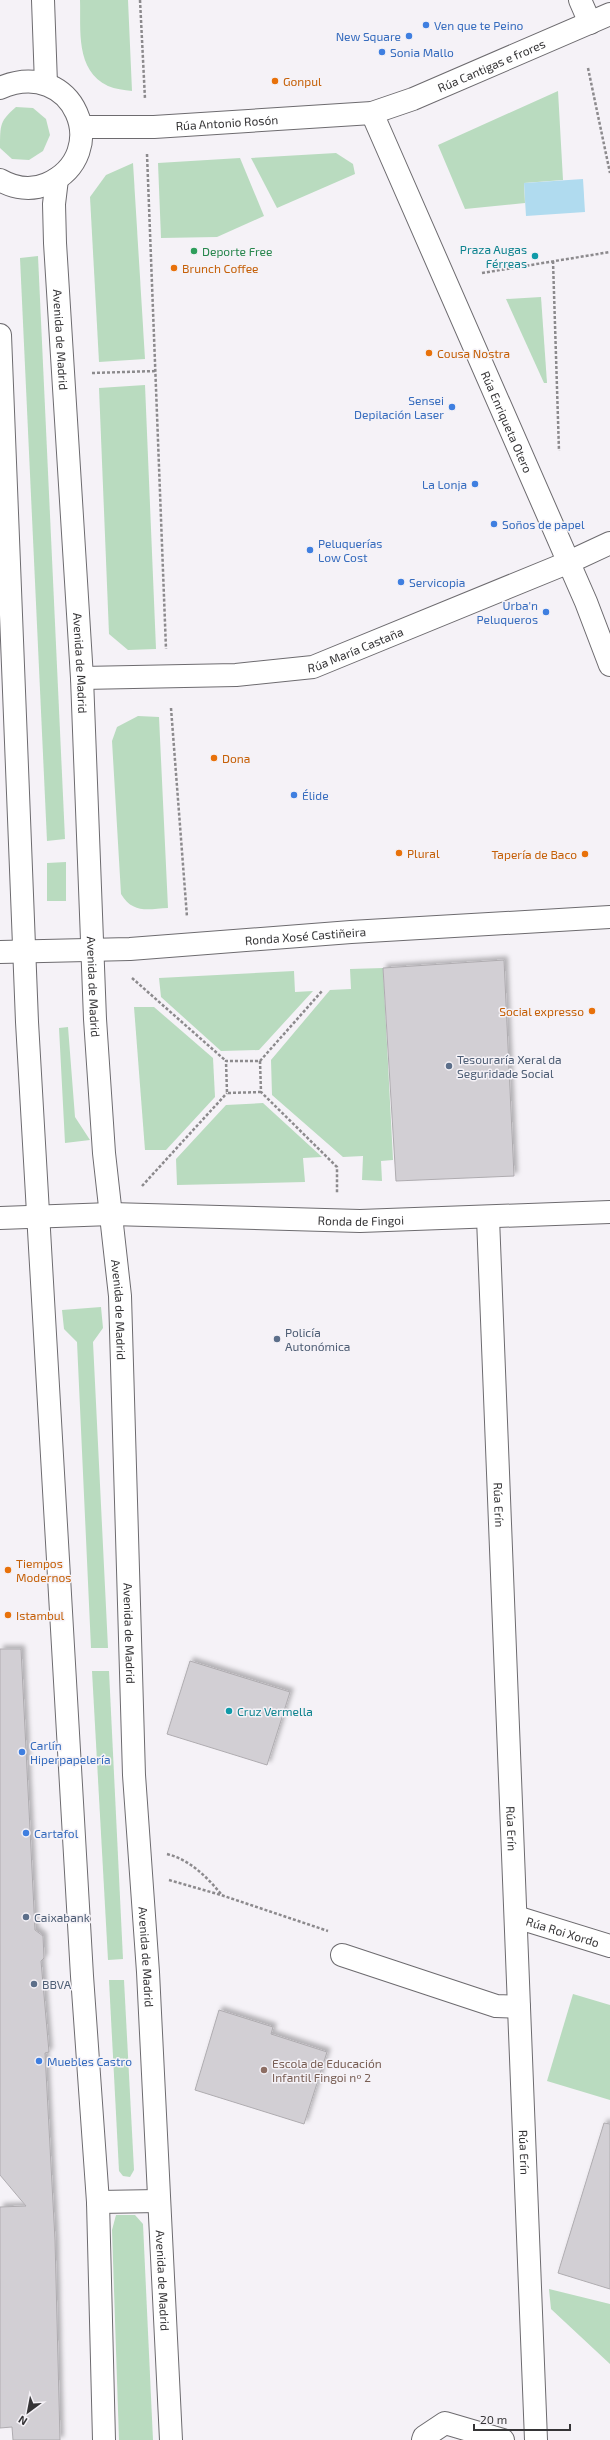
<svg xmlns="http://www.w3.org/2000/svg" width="610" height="2440" viewBox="0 0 610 2440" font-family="'Exo 2',sans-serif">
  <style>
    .green { fill: #b9dbbf }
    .water { fill: #b0dbef }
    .building { fill: #d2cfd4; stroke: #afacb0; filter: url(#shadow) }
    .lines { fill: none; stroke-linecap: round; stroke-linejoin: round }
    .minor-casing { stroke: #6d6b6f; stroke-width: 24 }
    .path { stroke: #8c8a8d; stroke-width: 2.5; stroke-dasharray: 3 2; stroke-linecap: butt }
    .minor { stroke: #fff; stroke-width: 22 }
    .shop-dot { fill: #3f7fe0; stroke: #f5f2f7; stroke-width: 1.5 }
    .food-dot { fill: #e8710a; stroke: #f5f2f7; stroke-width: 1.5 }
    .leisure-dot { fill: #2e9e5b; stroke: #f5f2f7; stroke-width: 1.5 }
    .culture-dot { fill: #0f9aa8; stroke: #f5f2f7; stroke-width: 1.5 }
    .service-dot { fill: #5c6f8a; stroke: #f5f2f7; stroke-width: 1.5 }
    .education-dot { fill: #8d6e63; stroke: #f5f2f7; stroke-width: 1.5 }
    .labels { text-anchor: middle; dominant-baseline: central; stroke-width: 3; stroke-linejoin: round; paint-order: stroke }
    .shop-label { font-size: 12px; fill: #366cbe; stroke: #f5f2f7; text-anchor: start }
    .street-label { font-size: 12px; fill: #353436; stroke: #f5f2f7 }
    .food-label { font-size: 12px; fill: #c56008; stroke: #f5f2f7; text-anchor: start }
    .culture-label { font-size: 12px; fill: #0d838f; stroke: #f5f2f7; text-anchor: end }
    .leisure-label { font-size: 12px; fill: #27864d; stroke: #f5f2f7; text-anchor: start }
    .service-label { font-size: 12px; fill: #4e5e75; stroke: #f5f2f7; text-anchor: start }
    .education-label { font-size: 12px; fill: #785e54; stroke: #f5f2f7; text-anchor: start }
  </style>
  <defs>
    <filter id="shadow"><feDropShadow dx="3.5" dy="-3.5" stdDeviation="2" flood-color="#0004"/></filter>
  </defs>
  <rect width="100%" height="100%" fill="#f5f2f7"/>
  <g class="green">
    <path d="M80 0H128L132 91C124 90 115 89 108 86 75 70 81 30 80 0Z"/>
    <path d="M558 91 563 180 524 183 525 203 465 209 438 145Z"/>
    <path d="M16 107 33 108 46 119 50 135 43 151 29 160 12 159 0 148C0 124 0 121 16 107Z"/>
    <path d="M336 153 353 164 355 174 277 208 251 158Z"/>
    <path d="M240 158 264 216 217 237 161 238 158 163Z"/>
    <path d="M133 163 145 359 99 362 90 197 106 175Z"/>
    <path d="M38 256 65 839 47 841 20 258Z"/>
    <path d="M541 297 547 383H544L506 299Z"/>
    <path d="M145 385 156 649 128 650 109 634 99 388Z"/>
    <path d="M138 716 159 717 168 908C148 909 133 914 121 894L112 741 117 727Z"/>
    <path d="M66 862V901H47V863Z"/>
    <path d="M383 968 393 1160 381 1161 382 1181 362 1180 363 1156 343 1157 272 1095 271 1060 330 990 351 989 350 969Z"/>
    <path d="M294 971 295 992 313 991 259 1050 221 1051 161 997 159 978Z"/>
    <path d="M134 1007H154L213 1058 215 1097 166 1150H145Z"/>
    <path d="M68 1027 75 1117 90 1140 65 1143 59 1028Z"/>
    <path d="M263 1103 322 1157 303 1158 305 1182 177 1185 176 1159 226 1105Z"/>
    <path d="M101 1307 103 1328 93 1342 108 1648H91L77 1342 64 1329 62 1310Z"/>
    <path d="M92 1671H109L123 1959 108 1960Z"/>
    <path d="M109 1980H124L134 2170 130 2177 123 2176 119 2171Z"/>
    <path d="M573 1994 610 2005V2100L547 2081Z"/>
    <path d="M116 2215H135L143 2224 153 2440H119L112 2230Z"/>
    <path d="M549 2289 610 2304V2440V2364L551 2309Z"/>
  </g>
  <path class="water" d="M583 179 585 212 526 216 524 183Z"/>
  <g class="building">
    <path d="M504 960 514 1176 396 1181 383 968Z"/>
    <path d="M0 1649H21L35 1930 43 1936 44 1958 41 1961 49 2052 45 2053 55 2240 60 2440H13L12 2427 0 2428V2207L26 2206 0 2175Z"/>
    <path d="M190 1661 290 1692 267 1765 167 1734Z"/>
    <path d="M219 2010 273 2027 271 2034 327 2052 304 2124 195 2090Z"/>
    <path d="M604 2123 610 2124V2289L558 2273Z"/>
  </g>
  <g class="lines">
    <defs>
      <g id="minor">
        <path d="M43 0 46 84"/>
        <path d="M580 0 590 23"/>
        <path d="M0 88C74 56 114 154 47 184 31 191 14 188 0 180"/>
        <path id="s1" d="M372 113 586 602 610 665"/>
        <path id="s2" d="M81 127H154L372 113 413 99 610 14"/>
        <path id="s3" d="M57 179 54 204 55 243 82 678 95 1019 104 1153 120 1296 134 1775 148 1972 171 2440"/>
        <path d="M0 335 27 1022 82 1976 98 2202 104 2440"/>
        <path id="s4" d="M82 678 236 675 313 667 567 563 610 543"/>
        <path id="s5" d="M0 952 130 949 351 932 610 917"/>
        <path id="s6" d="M0 1218 111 1214 360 1221 610 1212"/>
        <path id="s7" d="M488 1218 536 2440"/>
        <path id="s8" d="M516 1917 610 1946"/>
        <path d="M342 1955 496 2006 519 2007"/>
        <path d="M98 2202 159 2201"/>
        <path d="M423 2440 424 2437 445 2423 503 2440"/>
      </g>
    </defs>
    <use href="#minor" class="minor-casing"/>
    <g class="path">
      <path d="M140 0 145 99"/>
      <path d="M588 68 610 173"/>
      <path d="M147 154 166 649"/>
      <path d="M553 261 559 451"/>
      <path d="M482 273 610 252"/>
      <path d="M92 373 156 371"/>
      <path d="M171 708 187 917"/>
      <path d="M132 978 226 1061"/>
      <path d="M260 1061 322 991"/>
      <path d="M261 1092 227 1093 226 1061H260L261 1092 337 1167V1193"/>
      <path d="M142 1186 227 1093"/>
      <path d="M167 1854C190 1860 206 1876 221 1894"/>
      <path d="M169 1880 221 1895 328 1931"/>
    </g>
    <use href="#minor" class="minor"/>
  </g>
  <g class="shop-dot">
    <circle cx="426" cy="25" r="4"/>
    <circle cx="409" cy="36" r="4"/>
    <circle cx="382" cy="52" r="4"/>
    <circle cx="452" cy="407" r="4"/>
    <circle cx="475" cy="484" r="4"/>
    <circle cx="494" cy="524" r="4"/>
    <circle cx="310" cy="550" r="4"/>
    <circle cx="401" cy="582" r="4"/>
    <circle cx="546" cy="612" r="4"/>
    <circle cx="294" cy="795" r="4"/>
    <circle cx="22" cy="1752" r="4"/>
    <circle cx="26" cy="1833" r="4"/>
    <circle cx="39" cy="2061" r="4"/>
  </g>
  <g class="food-dot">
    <circle cx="275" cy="81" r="4"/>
    <circle cx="174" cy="268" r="4"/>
    <circle cx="429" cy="353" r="4"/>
    <circle cx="214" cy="758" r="4"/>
    <circle cx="399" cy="853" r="4"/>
    <circle cx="585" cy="854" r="4"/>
    <circle cx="592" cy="1011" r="4"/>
    <circle cx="8" cy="1570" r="4"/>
    <circle cx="8" cy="1615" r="4"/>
  </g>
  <circle class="leisure-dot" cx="194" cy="251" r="4"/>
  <g class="culture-dot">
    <circle cx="535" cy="256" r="4"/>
    <circle cx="229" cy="1711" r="4"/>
  </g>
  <g class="service-dot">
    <circle cx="449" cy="1066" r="4"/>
    <circle cx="277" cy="1339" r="4"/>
    <circle cx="26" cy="1917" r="4"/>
    <circle cx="34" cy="1984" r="4"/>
  </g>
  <circle class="education-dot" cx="264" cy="2070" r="4"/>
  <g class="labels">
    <g class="shop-label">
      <text x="434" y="25">Ven que te Peino</text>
      <text x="401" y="36" text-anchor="end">New Square</text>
      <text x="390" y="52">Sonia Mallo</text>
      <text x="444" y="400" text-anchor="end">Sensei<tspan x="444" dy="14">Depilación Laser</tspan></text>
      <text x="467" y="484" text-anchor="end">La Lonja</text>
      <text x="502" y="524">Soños de papel</text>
      <text x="318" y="543">Peluquerías<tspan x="318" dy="14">Low Cost</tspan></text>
      <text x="409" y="582">Servicopia</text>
      <text x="538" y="605" text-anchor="end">Urba'n<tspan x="538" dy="14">Peluqueros</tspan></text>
      <text x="302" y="795">Élide</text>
      <text x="30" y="1745">Carlín<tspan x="30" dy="14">Hiperpapelería</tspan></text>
      <text x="34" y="1833">Cartafol</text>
      <text x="47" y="2061">Muebles Castro</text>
    </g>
    <g class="street-label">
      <text stroke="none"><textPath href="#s2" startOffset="420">Rúa Cantigas e frores</textPath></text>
      <text stroke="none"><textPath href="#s2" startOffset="146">Rúa Antonio Rosón</textPath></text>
      <text stroke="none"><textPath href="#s3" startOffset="161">Avenida de Madrid</textPath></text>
      <text stroke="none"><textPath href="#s1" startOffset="337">Rúa Enriqueta Otero</textPath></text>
      <text stroke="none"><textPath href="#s4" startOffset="277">Rúa María Castaña</textPath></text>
      <text stroke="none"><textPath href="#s3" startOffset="485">Avenida de Madrid</textPath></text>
      <text stroke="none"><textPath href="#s5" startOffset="306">Ronda Xosé Castiñeira</textPath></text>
      <text stroke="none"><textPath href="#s3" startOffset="809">Avenida de Madrid</textPath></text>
      <text stroke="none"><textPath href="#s6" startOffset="361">Ronda de Fingoi</textPath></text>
      <text stroke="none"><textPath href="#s3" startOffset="1133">Avenida de Madrid</textPath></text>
      <text stroke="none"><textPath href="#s7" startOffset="287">Rúa Erín</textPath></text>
      <text stroke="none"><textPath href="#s3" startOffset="1457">Avenida de Madrid</textPath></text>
      <text stroke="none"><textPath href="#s7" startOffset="611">Rúa Erín</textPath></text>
      <text stroke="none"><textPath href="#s8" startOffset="49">Rúa Roi Xordo</textPath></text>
      <text stroke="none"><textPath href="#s3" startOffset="1781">Avenida de Madrid</textPath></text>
      <text stroke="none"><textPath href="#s7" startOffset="935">Rúa Erín</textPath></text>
      <text stroke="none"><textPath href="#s3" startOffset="2105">Avenida de Madrid</textPath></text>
    </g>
    <g class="food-label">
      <text x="283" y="81">Gonpul</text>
      <text x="182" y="268">Brunch Coffee</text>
      <text x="437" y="353">Cousa Nostra</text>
      <text x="222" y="758">Dona</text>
      <text x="407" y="853">Plural</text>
      <text x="577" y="854" text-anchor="end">Tapería de Baco</text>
      <text x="584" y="1011" text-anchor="end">Social expresso</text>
      <text x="16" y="1563">Tiempos<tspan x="16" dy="14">Modernos</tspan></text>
      <text x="16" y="1615">Istambul</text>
    </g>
    <g class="culture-label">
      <text x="527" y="249">Praza Augas<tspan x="527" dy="14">Férreas</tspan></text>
      <text x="237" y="1711" text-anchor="start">Cruz Vermella</text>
    </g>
    <g class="leisure-label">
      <text x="202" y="251">Deporte Free</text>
    </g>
    <g class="service-label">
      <text x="457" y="1059">Tesouraría Xeral da<tspan x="457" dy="14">Seguridade Social</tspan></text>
      <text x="285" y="1332">Policía<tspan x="285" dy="14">Autonómica</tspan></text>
      <text x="34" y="1917">Caixabank</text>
      <text x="42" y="1984">BBVA</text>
    </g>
    <g class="education-label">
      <text x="272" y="2063">Escola de Educación<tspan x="272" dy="14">Infantil Fingoi nº 2</tspan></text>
    </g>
  </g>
  <g transform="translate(28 2412) rotate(212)" stroke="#f5f2f7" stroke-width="3" paint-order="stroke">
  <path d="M0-3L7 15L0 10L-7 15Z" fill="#353436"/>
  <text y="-6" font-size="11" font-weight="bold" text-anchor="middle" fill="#353436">N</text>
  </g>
  <path d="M474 2424v6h96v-6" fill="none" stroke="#353436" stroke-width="2"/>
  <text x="480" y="2424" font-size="12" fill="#353436" stroke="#f5f2f7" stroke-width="3" paint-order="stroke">20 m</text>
</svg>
